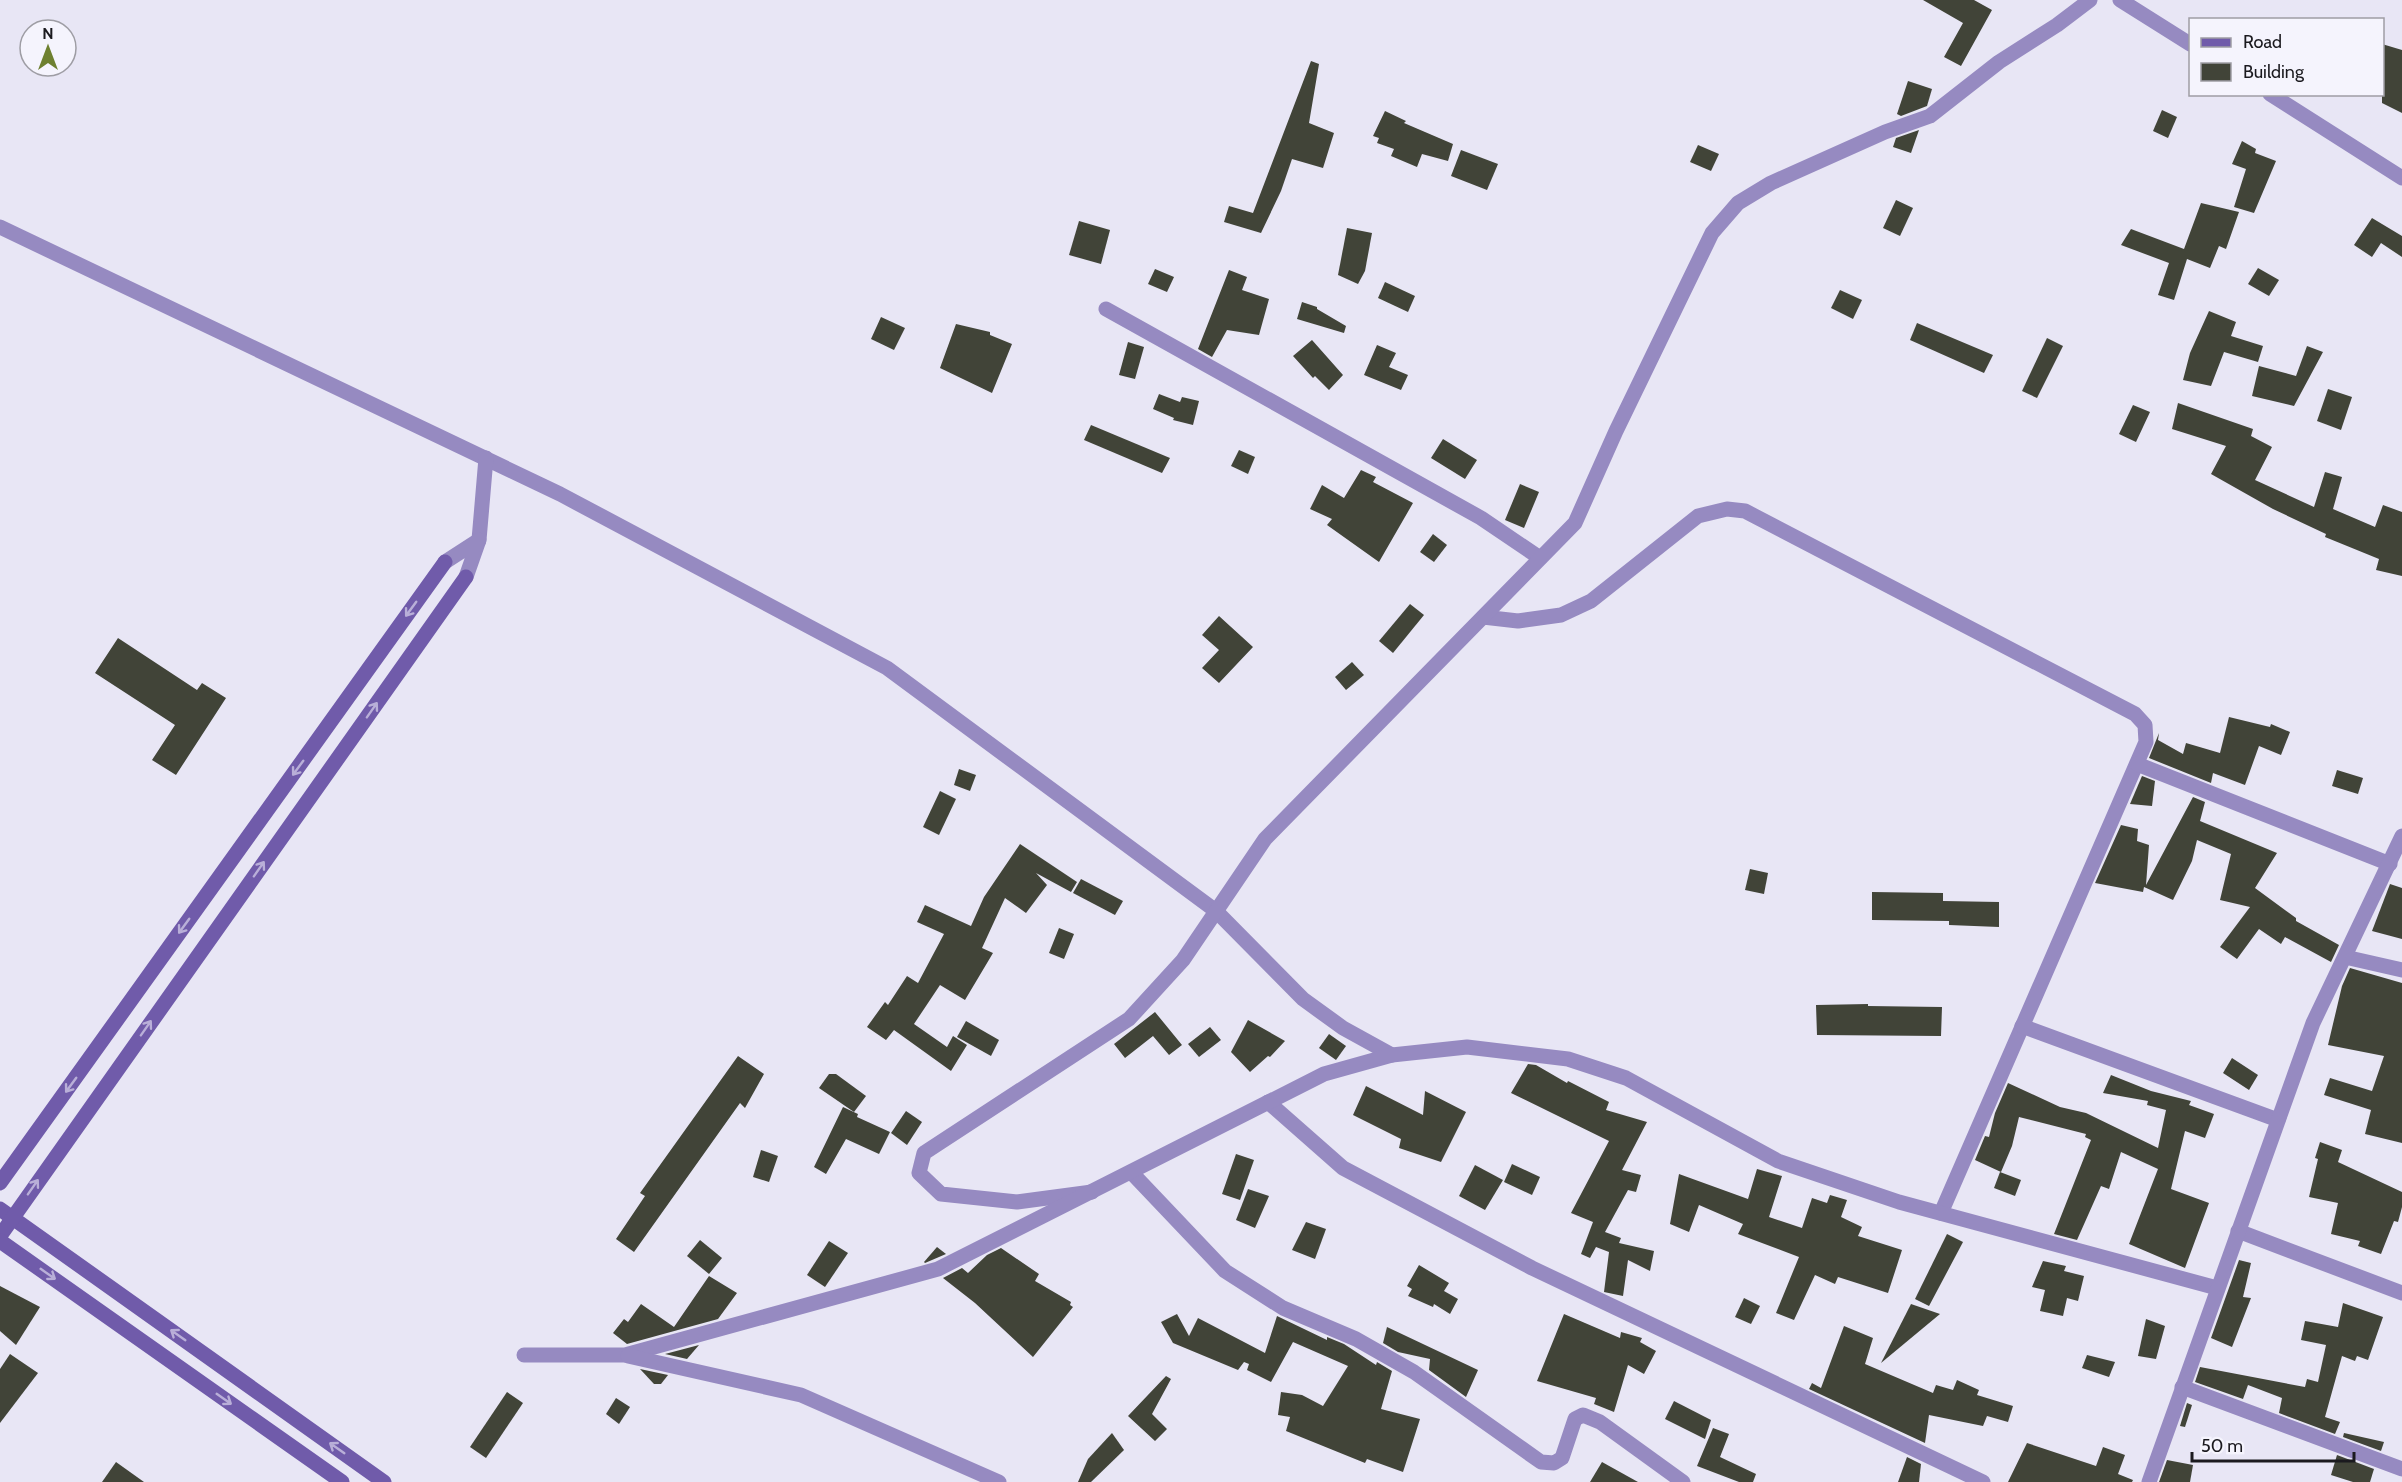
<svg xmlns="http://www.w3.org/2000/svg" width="2402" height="1482" viewBox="0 0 2402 1482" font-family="Cabin,sans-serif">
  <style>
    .building { fill: #414438 }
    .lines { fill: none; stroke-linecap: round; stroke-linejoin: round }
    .street { stroke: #968ac1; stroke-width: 15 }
    .secondary { stroke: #705baa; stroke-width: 15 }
    .oneway { stroke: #b9afd8 }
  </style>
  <rect width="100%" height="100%" fill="#e8e6f5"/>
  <g class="building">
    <path d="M1923 0H1974L1992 10 1961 66 1944 57 1963 23Z"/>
    <path d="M2382 44 2402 50V113L2382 103Z"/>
    <path d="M1311 61 1319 64 1309 123 1334 133 1323 168 1292 159 1281 191 1261 233 1224 222 1229 206 1253 213Z"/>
    <path d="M1908 81 1932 89 1927 106 1901 116 1897 114Z"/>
    <path d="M2162 110 2177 117 2168 138 2153 131Z"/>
    <path d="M1385 111 1406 121 1404 123 1453 144 1448 161 1422 154 1417 167 1391 156 1394 149 1377 143 1379 138 1373 136Z"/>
    <path d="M1919 130 1911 153 1893 147 1896 138Z"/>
    <path d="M2242 141 2256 149 2255 153 2276 161 2254 213 2234 207 2246 169 2232 164Z"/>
    <path d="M1698 145 1719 154 1711 171 1690 162Z"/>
    <path d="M1461 150 1498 164 1487 190 1451 176Z"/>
    <path d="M1896 200 1913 208 1900 236 1883 228Z"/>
    <path d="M2201 203 2239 212 2226 249 2219 246 2210 268 2187 259 2174 300 2158 295 2169 263 2121 245 2131 229 2184 249Z"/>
    <path d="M2372 218 2402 236V257L2381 243 2372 257 2354 245Z"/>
    <path d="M1079 221 1110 230 1101 264 1069 255Z"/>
    <path d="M1347 228 1372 233 1365 271 1358 284 1338 275Z"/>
    <path d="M2258 268 2279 280 2269 296 2248 284Z"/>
    <path d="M1155 269 1174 277 1167 292 1148 284Z"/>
    <path d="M1229 270 1247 277 1242 290 1269 299 1259 335 1227 330 1212 357 1198 349Z"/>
    <path d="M1385 282 1415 296 1408 312 1378 298Z"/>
    <path d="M1840 290 1862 300 1853 319 1831 308Z"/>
    <path d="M1302 302 1317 307V309L1346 326 1344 333 1297 319Z"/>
    <path d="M2209 311 2236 322 2231 336 2263 346 2258 362 2224 352 2211 386 2183 380 2190 353Z"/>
    <path d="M881 317 905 328 894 350 871 339Z"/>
    <path d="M1917 323 1993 355 1984 373 1910 340Z"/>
    <path d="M956 324 990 332V335L1012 344 992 393 940 368Z"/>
    <path d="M2047 338 2063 346 2037 398 2022 391Z"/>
    <path d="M1312 340 1343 375 1329 390 1315 376 1313 378 1293 356Z"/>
    <path d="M1128 342 1144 347 1135 379 1119 375Z"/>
    <path d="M1377 345 1396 353 1389 367 1408 375 1401 390 1364 375Z"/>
    <path d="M2307 346 2323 352 2294 406 2252 396 2259 366 2296 376Z"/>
    <path d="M2328 389 2352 397 2341 430 2317 421Z"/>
    <path d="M1159 394 1180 402 1182 397 1199 401 1193 425 1173 420 1174 418 1153 409Z"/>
    <path d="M2178 403 2253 429 2251 436 2272 447 2255 480 2314 507 2325 472 2342 477 2333 509 2375 527 2383 505 2402 512V576L2376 570 2379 559 2325 537 2326 534 2273 509 2211 474 2226 446 2172 429Z"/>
    <path d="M2133 405 2150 412 2136 442 2119 434Z"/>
    <path d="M1091 425 1170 458 1162 473 1084 440Z"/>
    <path d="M1443 439 1477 460 1465 479 1431 458Z"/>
    <path d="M1239 450 1255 457 1248 474 1231 466Z"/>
    <path d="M1361 470 1376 477 1373 482 1413 503 1379 562 1327 525 1332 519 1310 509 1322 485 1344 498Z"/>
    <path d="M1520 484 1539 492 1524 528 1505 520Z"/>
    <path d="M1433 534 1447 545 1434 562 1420 552Z"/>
    <path d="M1410 604 1424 615 1393 653 1379 641Z"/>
    <path d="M1219 616 1253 647 1219 683 1202 668 1219 650 1202 635Z"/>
    <path d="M118 638 197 690 202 683 226 698 176 775 152 760 175 725 95 673Z"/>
    <path d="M1352 662 1364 675 1346 690 1335 677Z"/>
    <path d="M2229 717 2270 727 2271 724 2290 732 2281 755 2259 746 2245 785 2213 773 2211 783 2149 758 2159 733 2158 740 2183 754 2186 743 2220 753Z"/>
    <path d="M959 769 976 775 970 791 954 785Z"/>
    <path d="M2337 770 2363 778 2358 794 2332 786Z"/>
    <path d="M2142 776 2155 781 2152 806 2130 804Z"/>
    <path d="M940 791 956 799 939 835 923 827Z"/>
    <path d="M2193 797 2205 802 2200 821 2277 853 2255 888 2296 918V921L2339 945 2331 962 2285 937 2281 944 2259 929 2237 959 2220 947 2250 907 2220 900 2231 854 2197 840 2192 861 2173 900 2144 887 2143 892 2095 883 2121 825 2138 829 2137 841 2149 845 2146 885Z"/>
    <path d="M1020 844 1077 882 1071 892 1036 873 1047 885 1026 913 1005 898 982 948 993 953 965 1000 940 985 914 1024 947 1047 953 1036 967 1045 951 1071 894 1030 886 1040 867 1027 885 1002 888 1005 907 976 918 983 944 934 917 922 925 905 971 926 984 897Z"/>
    <path d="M1750 869 1768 873 1764 894 1745 890Z"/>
    <path d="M1081 879 1123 901 1115 915 1073 893Z"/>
    <path d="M2390 884 2402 888V939L2372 931Z"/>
    <path d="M1872 892 1943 893V901L1999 902V927L1949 925V921L1872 920Z"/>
    <path d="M1059 928 1074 934 1064 959 1049 953Z"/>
    <path d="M2350 968 2402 983V1143L2365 1134 2371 1110 2324 1095 2330 1078 2372 1091 2384 1056 2328 1045 2342 986Z"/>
    <path d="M1868 1004V1006L1942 1007 1941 1036 1817 1035 1816 1005Z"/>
    <path d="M1155 1012 1182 1045 1169 1055 1153 1036 1125 1058 1114 1044Z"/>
    <path d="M1248 1020 1285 1041 1270 1057 1268 1056 1250 1072 1231 1052Z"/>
    <path d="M966 1021 999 1040 991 1056 957 1037Z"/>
    <path d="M1210 1027 1221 1040 1199 1057 1188 1044Z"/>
    <path d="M1329 1034 1346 1046 1336 1060 1319 1048Z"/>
    <path d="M738 1056 764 1074 745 1108 740 1103 634 1252 616 1239 645 1196 640 1193Z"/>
    <path d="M2232 1058 2258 1075 2249 1090 2223 1073Z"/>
    <path d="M1528 1064 1536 1065 1567 1083 1568 1081 1609 1102 1606 1110 1647 1122 1622 1170 1641 1175 1636 1192 1628 1190 1605 1232 1621 1238 1619 1243 1654 1251 1650 1271 1628 1260 1623 1296 1604 1292 1609 1252 1596 1247 1590 1258 1581 1254 1593 1222 1571 1213 1609 1141 1511 1093Z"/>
    <path d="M829 1074H836L866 1096 854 1112 819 1088Z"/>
    <path d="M2111 1075 2151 1091 2191 1101 2189 1105 2214 1114 2205 1138 2185 1131 2171 1189 2209 1203 2185 1268 2129 1244 2158 1169 2121 1152 2109 1189 2101 1186 2077 1240 2054 1234 2091 1140 2085 1137 2086 1134 2019 1117 2012 1146 2001 1172 1975 1160 1985 1136 1989 1137 1995 1113 2008 1083 2060 1107 2086 1113 2158 1148 2166 1110 2147 1105 2148 1101 2103 1093Z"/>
    <path d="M1366 1086 1423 1115 1425 1091 1466 1112 1441 1162 1399 1148 1401 1139 1353 1115Z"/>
    <path d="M843 1107 858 1114 857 1117 890 1132 879 1154 846 1139 826 1174 814 1167Z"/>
    <path d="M906 1111 922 1122 907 1145 891 1133Z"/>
    <path d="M2320 1142 2342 1150 2338 1162 2402 1192V1207L2398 1222 2394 1221 2381 1254 2358 1246 2360 1241 2331 1234 2338 1203 2309 1197 2318 1159 2315 1158Z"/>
    <path d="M761 1150 778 1156 769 1182 753 1177Z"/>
    <path d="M1236 1154 1254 1160 1240 1200 1222 1194Z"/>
    <path d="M1512 1164 1540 1177 1532 1195 1504 1182Z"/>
    <path d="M1475 1165 1503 1180 1485 1210 1459 1196Z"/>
    <path d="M1757 1169 1782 1176 1769 1217 1802 1228 1812 1198 1827 1203 1830 1195 1847 1200 1841 1217 1862 1227 1858 1236 1902 1250 1888 1293 1838 1277 1835 1284 1815 1275 1794 1320 1776 1313 1799 1257 1738 1234 1743 1224 1699 1205 1689 1232 1670 1224 1679 1174 1748 1199Z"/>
    <path d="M2000 1172 2021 1180 2015 1196 1994 1188Z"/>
    <path d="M1248 1189 1269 1196 1255 1228 1236 1220Z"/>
    <path d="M1306 1222 1326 1229 1315 1259 1292 1250Z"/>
    <path d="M1947 1234 1963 1242 1929 1306 1915 1299Z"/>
    <path d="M700 1240 722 1258 709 1274 687 1256Z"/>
    <path d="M829 1241 848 1253 825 1287 807 1275Z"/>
    <path d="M937 1247 946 1254 925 1263 924 1262Z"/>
    <path d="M1001 1248 1039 1274 1035 1281 1071 1302 1070 1305 1073 1307 1033 1357 975 1303 943 1278 962 1268 968 1273 987 1255Z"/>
    <path d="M2239 1260 2251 1263 2243 1297 2251 1298 2232 1347 2211 1338Z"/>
    <path d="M2043 1261 2066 1266 2064 1271 2084 1276 2078 1301 2067 1298 2063 1316 2040 1311 2045 1290 2032 1287Z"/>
    <path d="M1419 1265 1449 1283 1444 1291 1458 1299 1450 1314 1434 1304 1433 1307 1408 1296 1412 1289 1407 1286Z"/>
    <path d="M709 1276 737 1293 718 1319 627 1344 613 1333 624 1319 628 1322 641 1304 674 1327Z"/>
    <path d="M0 1286 40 1307 16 1345 0 1331Z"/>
    <path d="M1744 1298 1760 1306 1751 1324 1735 1317Z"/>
    <path d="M2343 1303 2383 1317 2368 1360 2357 1356 2355 1361 2342 1356 2325 1417 2340 1422 2335 1434 2279 1413 2282 1398 2248 1385 2243 1399 2195 1382 2200 1367 2305 1387 2307 1379 2318 1382 2326 1345 2301 1340 2305 1321 2338 1327Z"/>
    <path d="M1911 1304 1940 1314 1881 1363Z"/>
    <path d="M1177 1314 1189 1336 1198 1318 1265 1353 1277 1316 1327 1340V1337L1344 1344 1376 1365 1377 1362 1392 1371 1381 1409 1420 1419 1403 1472 1367 1459 1365 1463 1286 1431 1290 1417 1278 1415 1281 1392 1302 1395 1323 1406 1348 1366 1293 1342 1271 1382 1247 1370 1249 1364 1244 1362 1238 1370 1173 1343 1161 1322Z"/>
    <path d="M1564 1314 1620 1338 1621 1332 1642 1338 1640 1342 1656 1351 1644 1374 1628 1365 1614 1412 1594 1404 1596 1398 1537 1381Z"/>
    <path d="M2146 1319 2165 1326 2156 1359 2138 1356Z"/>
    <path d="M1844 1326 1873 1338 1865 1364 1933 1393 1936 1385 1953 1390 1957 1380 1979 1390 1977 1395 2013 1406 2008 1422 1987 1416 1983 1426 1929 1415 1925 1443 1809 1389 1812 1383 1821 1388Z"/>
    <path d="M1387 1327 1478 1370 1466 1397 1429 1370 1430 1359 1398 1352 1383 1343Z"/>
    <path d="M699 1345 687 1359 665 1354Z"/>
    <path d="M10 1354 38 1373 0 1423V1369Z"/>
    <path d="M2087 1355 2115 1362 2109 1377 2082 1368Z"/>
    <path d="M640 1369 668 1375 661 1384H654Z"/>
    <path d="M1166 1376 1171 1379 1152 1414 1167 1429 1155 1441 1128 1416Z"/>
    <path d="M507 1392 523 1403 486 1458 470 1447Z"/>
    <path d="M616 1398 630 1407 619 1424 606 1414Z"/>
    <path d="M1674 1401 1711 1420 1705 1439 1665 1419Z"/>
    <path d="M2187 1403 2192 1405 2185 1427 2180 1426Z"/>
    <path d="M1713 1428 1729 1434 1720 1457 1756 1474 1753 1482H1739L1697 1466Z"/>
    <path d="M1112 1433 1124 1450 1091 1482H1078L1088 1459Z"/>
    <path d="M2344 1433 2384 1442 2381 1451 2343 1437Z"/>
    <path d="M2027 1443 2096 1466 2103 1447 2125 1455 2118 1474 2133 1480 2132 1482H2008Z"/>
    <path d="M2337 1455 2374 1469 2370 1482H2353L2331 1475Z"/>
    <path d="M1907 1457 1921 1464 1919 1482H1898Z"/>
    <path d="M2167 1460 2193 1465 2190 1482H2159Z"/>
    <path d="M116 1462 144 1482H102Z"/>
    <path d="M1602 1462 1638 1482H1590Z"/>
  </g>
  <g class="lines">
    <g class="street">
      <path d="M2120 0 2190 44"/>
      <path d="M2270 94 2402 178"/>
      <path d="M0 227 560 494 887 668 1216 911 1303 999 1343 1028 1392 1055"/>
      <path d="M1106 309 1481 518 1540 558"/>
      <path d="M479 540 486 458"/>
      <path d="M445 562 479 540 466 577"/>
      <path d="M1483 617 1518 621 1561 615 1591 601 1698 516 1727 509 1745 511 2135 714 2145 725 2146 742 1941 1213"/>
      <path d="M2137 764 2390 864"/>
      <path d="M2345 957 2402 970"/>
      <path d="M2022 1026 2278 1120"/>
      <path d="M1268 1102 1343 1168 1532 1268 1983 1482"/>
      <path d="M1131 1172 1225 1271 1283 1308 1356 1339 1414 1372 1541 1462 1554 1463 1562 1458 1575 1419 1583 1415 1600 1422 1683 1482"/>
      <path d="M1092 1192 1017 1202 941 1194 919 1173 924 1153 1129 1019 1183 960 1265 839 1575 523 1616 431 1712 233 1738 203 1771 183 1885 132 1930 116 1999 62 2057 25 2090 0"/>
      <path d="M2238 1231 2402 1293"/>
      <path d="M524 1355H625L938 1269 1324 1074 1392 1055 1467 1047 1568 1059 1626 1078 1778 1161 1899 1202 2217 1288"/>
      <path d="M628 1356 801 1395 999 1482"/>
      <path d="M2182 1387 2402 1469"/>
      <path d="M2149 1482 2313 1023 2402 836"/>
    </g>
    <g class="secondary">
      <path d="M0 1183 445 562"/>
      <path d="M0 1209 384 1482"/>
      <path d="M0 1236 466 577"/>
      <path d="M0 1241 342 1482"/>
    </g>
  </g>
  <defs><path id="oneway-shaft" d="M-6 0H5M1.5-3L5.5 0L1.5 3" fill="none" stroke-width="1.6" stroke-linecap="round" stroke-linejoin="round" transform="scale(1.5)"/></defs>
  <g class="oneway">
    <use href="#oneway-shaft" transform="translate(411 609) rotate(126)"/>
    <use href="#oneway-shaft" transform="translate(372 710) rotate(-55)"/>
    <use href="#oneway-shaft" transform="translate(298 768) rotate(126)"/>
    <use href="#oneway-shaft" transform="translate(259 869) rotate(-55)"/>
    <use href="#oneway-shaft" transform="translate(184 926) rotate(126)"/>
    <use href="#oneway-shaft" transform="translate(146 1028) rotate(-55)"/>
    <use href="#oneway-shaft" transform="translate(71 1085) rotate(126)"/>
    <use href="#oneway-shaft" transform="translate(33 1187) rotate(-55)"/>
    <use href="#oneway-shaft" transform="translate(48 1274) rotate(35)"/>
    <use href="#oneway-shaft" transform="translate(178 1335) rotate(-145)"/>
    <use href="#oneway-shaft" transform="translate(224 1399) rotate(35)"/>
    <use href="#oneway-shaft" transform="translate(337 1448) rotate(-145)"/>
  </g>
  <rect x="2189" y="18" width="195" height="78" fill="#f5f4fd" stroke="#9e9da4" stroke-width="1.5"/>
  <rect x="2201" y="38" width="30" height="9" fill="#705baa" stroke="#9e9da4" stroke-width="1.5"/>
  <text x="2243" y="48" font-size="18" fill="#1b1a1f">Road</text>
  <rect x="2201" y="63" width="30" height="18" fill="#414438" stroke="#9e9da4" stroke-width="1.5"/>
  <text x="2243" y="78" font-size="18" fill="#1b1a1f">Building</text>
  <g transform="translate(48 48)"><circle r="28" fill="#f5f4fd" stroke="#9e9da4" stroke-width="1.5"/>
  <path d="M0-4.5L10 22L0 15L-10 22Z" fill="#6e8030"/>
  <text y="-9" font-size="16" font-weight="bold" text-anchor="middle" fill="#1b1a1f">N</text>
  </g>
  <path d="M2192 1452v9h162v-9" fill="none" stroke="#1b1a1f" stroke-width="3"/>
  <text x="2201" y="1452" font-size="18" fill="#1b1a1f" stroke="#f5f4fd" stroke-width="4.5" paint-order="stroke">50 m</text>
</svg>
